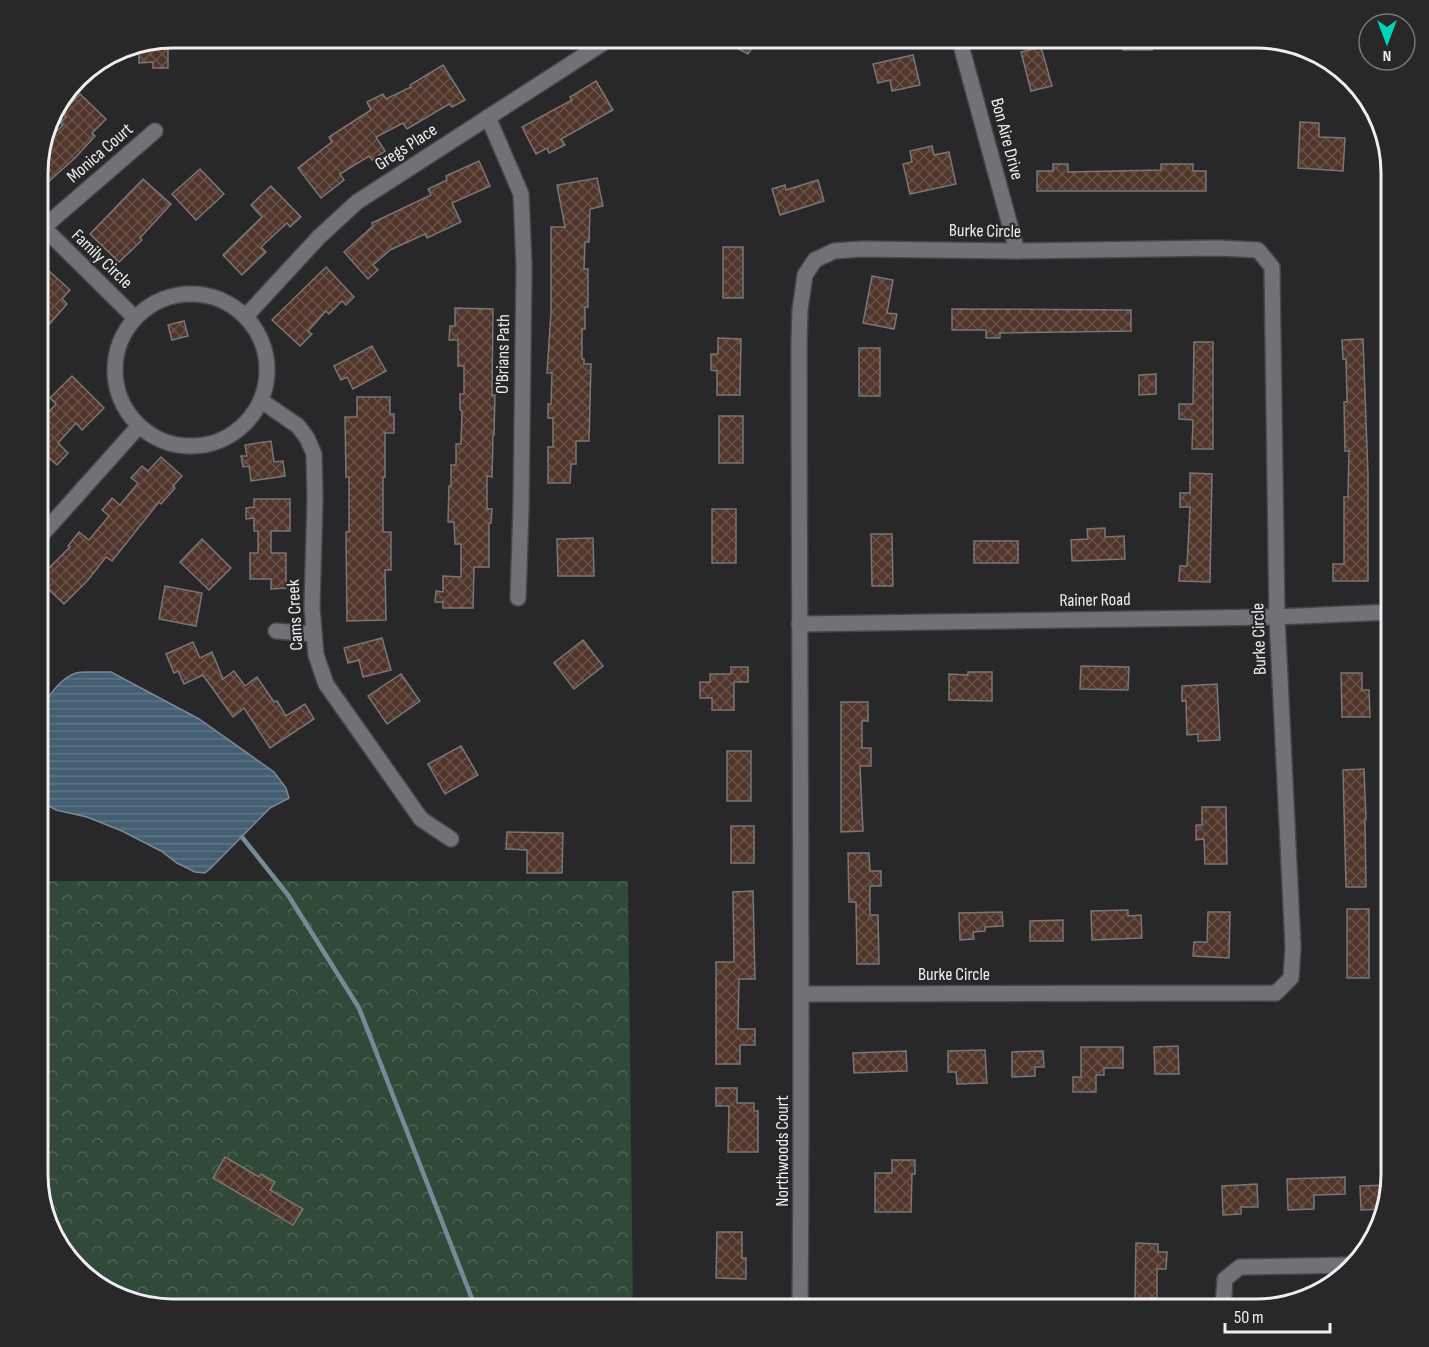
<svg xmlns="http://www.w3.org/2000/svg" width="1429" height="1347" viewBox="0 0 1429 1347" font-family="'Sofia Sans Condensed',sans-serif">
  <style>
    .forest { fill: url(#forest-crowns) }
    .water { fill: url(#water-rules); stroke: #778a97; stroke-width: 1.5 }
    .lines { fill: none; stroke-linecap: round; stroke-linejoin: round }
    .stream { stroke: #778a97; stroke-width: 4.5 }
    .building { fill: url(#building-cross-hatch); stroke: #7a7675; stroke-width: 1.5 }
    .minor-casing { stroke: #464548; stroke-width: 18 }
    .minor { stroke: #727175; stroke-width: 15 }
    .labels { text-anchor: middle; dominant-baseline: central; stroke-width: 4.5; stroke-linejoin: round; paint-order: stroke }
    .street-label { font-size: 18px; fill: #eeedef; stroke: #28272a }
    .rim { fill: none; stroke: #eeedef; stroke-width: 3 }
  </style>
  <defs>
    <pattern id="forest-crowns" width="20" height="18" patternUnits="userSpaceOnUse" patternTransform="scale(1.5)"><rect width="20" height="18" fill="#304938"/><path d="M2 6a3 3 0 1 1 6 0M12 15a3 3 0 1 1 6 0" fill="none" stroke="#4e6455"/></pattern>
    <pattern id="water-rules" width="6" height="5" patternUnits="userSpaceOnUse" patternTransform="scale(1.5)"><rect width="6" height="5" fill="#445f71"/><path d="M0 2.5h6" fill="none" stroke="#5f7686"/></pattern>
    <pattern id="building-cross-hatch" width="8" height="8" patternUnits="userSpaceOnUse" patternTransform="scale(1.5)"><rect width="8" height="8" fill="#50352b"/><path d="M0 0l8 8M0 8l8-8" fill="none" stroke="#6a534a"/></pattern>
  </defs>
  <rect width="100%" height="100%" fill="#28272a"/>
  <path class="forest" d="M38 881H628L633 1309H173L121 1299 77 1270 48 1226 38 1182Z"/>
  <path class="water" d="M91 672H111L199 719 274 772 286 788 289 798 270 808 212 867 205 873 195 872 177 863 161 851 122 831 87 817 56 810 42 802 38 797V713C45 700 61 677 76 673 80 672 87 672 91 672Z"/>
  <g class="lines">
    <path class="stream" d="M242 837 288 895 359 1008 476 1309"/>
  </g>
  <g class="building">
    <path d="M719 38H758L748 54Z"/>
    <path d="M1123 38H1151L1152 50H1123Z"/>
    <path d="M168 39V68H153V62L139 63V44Z"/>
    <path d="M1041 47 1052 86 1031 91 1021 52Z"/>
    <path d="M913 55 920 85 892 91 890 80 878 83 873 64Z"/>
    <path d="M443 65 465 100 452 107 449 104 407 129 403 123 376 137 385 151 372 160 369 156 340 174 344 180 321 198 298 168 332 142 329 137 371 110 367 102 383 94 386 99 411 87 410 85Z"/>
    <path d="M596 81 613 110 561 139 565 145 549 153 547 148 536 154 522 127 572 100 570 97Z"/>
    <path d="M80 94 106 119 92 133 95 136 75 158 47 183 38 173V164L44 142 63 125 60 123 66 117 62 113Z"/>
    <path d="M1300 122 1319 123V137L1345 138 1343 171 1298 168Z"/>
    <path d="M932 146 934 155 949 152 956 184 910 194 903 164 912 162 910 151Z"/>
    <path d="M479 161 490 186 452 203 461 222 427 238 425 234 390 250 373 265 378 270 368 279 344 252 373 226 372 223 431 195 428 189 447 180 446 176Z"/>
    <path d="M1053 164H1068V172L1161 170V164H1193V171H1206V191H1037V171H1053Z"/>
    <path d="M200 169 224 194 196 220 172 194Z"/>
    <path d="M597 178 603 206 590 209 589 242H585L584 269H588V307H585V329H582V359H584V364H591L589 441H576V464H571L570 483H548V447H553V418H548V404H551L552 373H547L551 312V227H565L557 185Z"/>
    <path d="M143 179 171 204 140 238 142 240 119 262 90 234Z"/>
    <path d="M818 180 824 201 780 215 772 189 785 185 786 190Z"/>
    <path d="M271 186 301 217 290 227 287 223 261 247 266 252 242 275 223 255 262 217 251 205Z"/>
    <rect x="723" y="247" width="20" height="51"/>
    <path d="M326 267 354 297 346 305 342 301 329 314 326 311 308 331 312 334 300 346 272 320Z"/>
    <path d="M49 271 70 290 62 299 67 304 38 337V283Z"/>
    <path d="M872 276 893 280 887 313 897 314 894 329 863 323Z"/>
    <path d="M455 308 493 309 492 395H495L494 435H493L492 477 487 476V509H492L491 523H489V567H474L473 608H443V602H435L436 591 443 592V576L461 577V544H455L454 522H448L449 486H451V465H456V444H461L462 411 460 410V394H464V366H458V340H449L450 326H455Z"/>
    <path d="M952 309 1131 310V331L1000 333V338H986V330H952Z"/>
    <path d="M184 321 188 336 172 340 168 325Z"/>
    <path d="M718 338 741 339 740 395H717V371L711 370V354H718Z"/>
    <path d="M1363 339 1368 475V581H1333V564H1344V497H1348L1349 451H1345L1344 402H1347L1346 359H1343L1342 340Z"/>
    <path d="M1194 342H1213V449H1192L1193 420 1179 419V404H1193Z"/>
    <path d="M372 346 386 371 353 389 347 377 341 380 334 366Z"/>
    <rect x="859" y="348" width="21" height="48"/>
    <path d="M1156 374V394L1139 395V375Z"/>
    <path d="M72 376 104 408 82 430 76 423 58 443 68 453 57 465 38 449V424L56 404 50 398Z"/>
    <path d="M357 397H390V414H394V433H385V477H383V532H391V570H385L386 620 347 621 346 532H349V477H346L345 417H357Z"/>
    <rect x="719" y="416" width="24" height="47"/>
    <path d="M271 441 274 462 283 461 285 476 251 481 249 466 243 467 241 456H247L245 445Z"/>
    <path d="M161 457 182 476 173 486 175 488 161 504 159 502 112 561 106 557 88 580 64 604 38 579 70 547 68 546 79 532 89 540 109 516 102 510 112 498 120 505 138 483 131 478 142 466 148 471Z"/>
    <path d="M1190 473 1212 474 1210 582 1179 581 1180 566H1187L1190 507H1180V493H1190Z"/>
    <path d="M254 499H290V531H271V553H286V588L271 589V579H250V553H258V531H254V518L246 519V508L254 507Z"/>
    <rect x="712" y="509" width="24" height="54"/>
    <path d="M1105 528V537L1124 536 1125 559 1072 561 1071 540 1088 539 1087 529Z"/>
    <path d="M871 534H892L893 586H872Z"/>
    <path d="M593 538 594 576H558L557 539Z"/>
    <path d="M202 539 231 568 209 590 180 562Z"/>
    <rect x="974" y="541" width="44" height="22"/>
    <path d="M165 586 202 593 196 626 159 619Z"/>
    <path d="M382 638 391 670 363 677 359 660 348 663 344 648Z"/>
    <path d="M583 640 603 666 574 689 554 663Z"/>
    <path d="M193 642 200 658 212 652 223 679 234 671 245 686 257 677 274 702 277 701 286 716 305 704 314 719 270 748 244 708 233 717 203 675 184 684 178 671 174 673 166 654Z"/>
    <path d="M1081 666 1129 667 1128 690 1080 689Z"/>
    <path d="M731 667H748V682H734V710H712V698H700V682H710V674H731Z"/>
    <path d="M968 672H992V701L949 700V674L968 675Z"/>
    <path d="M1341 673H1362V690H1369L1370 717H1342Z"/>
    <path d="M401 674 420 701 387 724 368 696Z"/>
    <path d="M1217 684 1220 740 1198 741V734L1187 735 1186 701H1182V686Z"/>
    <path d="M841 702H868V721H862V748H871V766H860L863 831 841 832Z"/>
    <path d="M461 746 478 775 445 794 428 764Z"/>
    <rect x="727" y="751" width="24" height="50"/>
    <path d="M1364 769 1366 819H1365L1366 887H1346L1343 770Z"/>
    <path d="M1202 807H1226L1227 864H1205L1204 839 1196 840V825H1202Z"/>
    <rect x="731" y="826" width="23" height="37"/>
    <path d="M507 832 563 833 562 873H527V850L506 849Z"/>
    <path d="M848 853H869L870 871H881V886H870V915H878L879 964H857L856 902H849Z"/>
    <path d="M753 891 755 979H739L738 1029H755V1045H740V1064H716V962H734L733 892Z"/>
    <rect x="1347" y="909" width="22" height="69"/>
    <path d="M1128 910V916L1141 915 1142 938 1092 940 1091 911Z"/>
    <path d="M1002 912 1003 926 985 927V931L973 932 974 939 960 940 959 913Z"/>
    <path d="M1208 912H1230L1229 958 1193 956 1194 942H1207Z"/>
    <path d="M1063 920V941H1030V921Z"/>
    <path d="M1178 1046 1179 1074H1155L1154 1047Z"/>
    <path d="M1081 1047H1123V1068H1104V1075H1096V1092H1073V1077H1081Z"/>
    <path d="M985 1050 987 1083 957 1084 956 1072H948V1051Z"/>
    <path d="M906 1051 907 1071 854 1073 853 1053Z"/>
    <path d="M1043 1051 1044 1067H1035V1076L1012 1077V1052Z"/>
    <path d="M716 1088H737V1103H754V1111H758V1152H728L729 1106H716Z"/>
    <path d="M225 1157 259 1177 261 1174 275 1182 270 1190 303 1209 293 1225 213 1178Z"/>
    <path d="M892 1160H915V1174H912L911 1212H875V1173H892Z"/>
    <path d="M1345 1177V1194L1314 1195V1209L1288 1210 1287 1179Z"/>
    <path d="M1257 1184 1258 1207H1241V1214L1223 1215 1222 1186Z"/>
    <path d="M1389 1185 1384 1209 1361 1210 1360 1186Z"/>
    <path d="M717 1232H742V1258H746V1279L716 1278Z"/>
    <path d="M1136 1243 1158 1244V1252H1167L1166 1269H1157V1298H1135Z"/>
  </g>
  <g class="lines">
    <defs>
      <g id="minor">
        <path d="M959 38 1017 251"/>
        <path d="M488 117 521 194 524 266 521 509 518 598"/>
        <path d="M38 217 43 227 135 318"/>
        <path d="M38 232 155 131"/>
        <circle cx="191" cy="370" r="76"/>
        <path d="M246 316 319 237 357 202 611 38"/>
        <path d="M263 402 298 426 307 438 314 454 315 500 312 608 316 655 326 684 421 819 451 839"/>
        <path d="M38 539 139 426"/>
        <path d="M799 624 1277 617 1391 612"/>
        <path d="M276 631 314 634"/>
        <path d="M800 1309C803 987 799 664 799 342L800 310 805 275 815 260 834 251 861 249 1017 251 1218 248 1258 250 1272 267 1277 617 1293 947 1291 978 1276 993 802 994"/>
        <path d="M1223 1309 1225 1279 1240 1267 1355 1265"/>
      </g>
    </defs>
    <use href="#minor" class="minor-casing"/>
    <use href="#minor" class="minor"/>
  </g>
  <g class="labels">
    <g class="street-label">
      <text transform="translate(1007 139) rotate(75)">Bon Aire Drive</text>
      <text transform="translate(406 147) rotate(-33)">Gregs Place</text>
      <text transform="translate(100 153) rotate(-41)">Monica Court</text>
      <text transform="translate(985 231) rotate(1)">Burke Circle</text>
      <text transform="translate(102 259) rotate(44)">Family Circle</text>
      <text transform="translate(503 354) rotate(-89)">O'Brians Path</text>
      <text transform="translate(1095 600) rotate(-1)">Rainer Road</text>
      <text transform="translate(295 615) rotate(-93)">Cams Creek</text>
      <text transform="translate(1259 639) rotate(-92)">Burke Circle</text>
      <text x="954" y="974">Burke Circle</text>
      <text transform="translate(782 1151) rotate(-90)">Northwoods Court</text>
    </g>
  </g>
  <path d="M0 0H1429V1347H0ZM173 48H1256A125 125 0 0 1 1381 173V1174A125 125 0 0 1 1256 1299H173A125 125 0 0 1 48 1174V173A125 125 0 0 1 173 48Z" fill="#28272a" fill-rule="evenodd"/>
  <path class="rim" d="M173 48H1256A125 125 0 0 1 1381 173V1174A125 125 0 0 1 1256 1299H173A125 125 0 0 1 48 1174V173A125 125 0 0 1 173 48Z"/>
  <g transform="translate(1387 42) rotate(180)"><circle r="28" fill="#28272a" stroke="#777679" stroke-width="1.5"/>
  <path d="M0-4.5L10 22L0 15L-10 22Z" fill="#00d5b7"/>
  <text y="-9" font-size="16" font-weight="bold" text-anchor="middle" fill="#eeedef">N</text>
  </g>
  <path d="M1225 1323v9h105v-9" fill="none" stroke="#eeedef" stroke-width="3"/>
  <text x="1234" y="1323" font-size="18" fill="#eeedef" stroke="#28272a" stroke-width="4.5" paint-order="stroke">50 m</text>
</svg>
